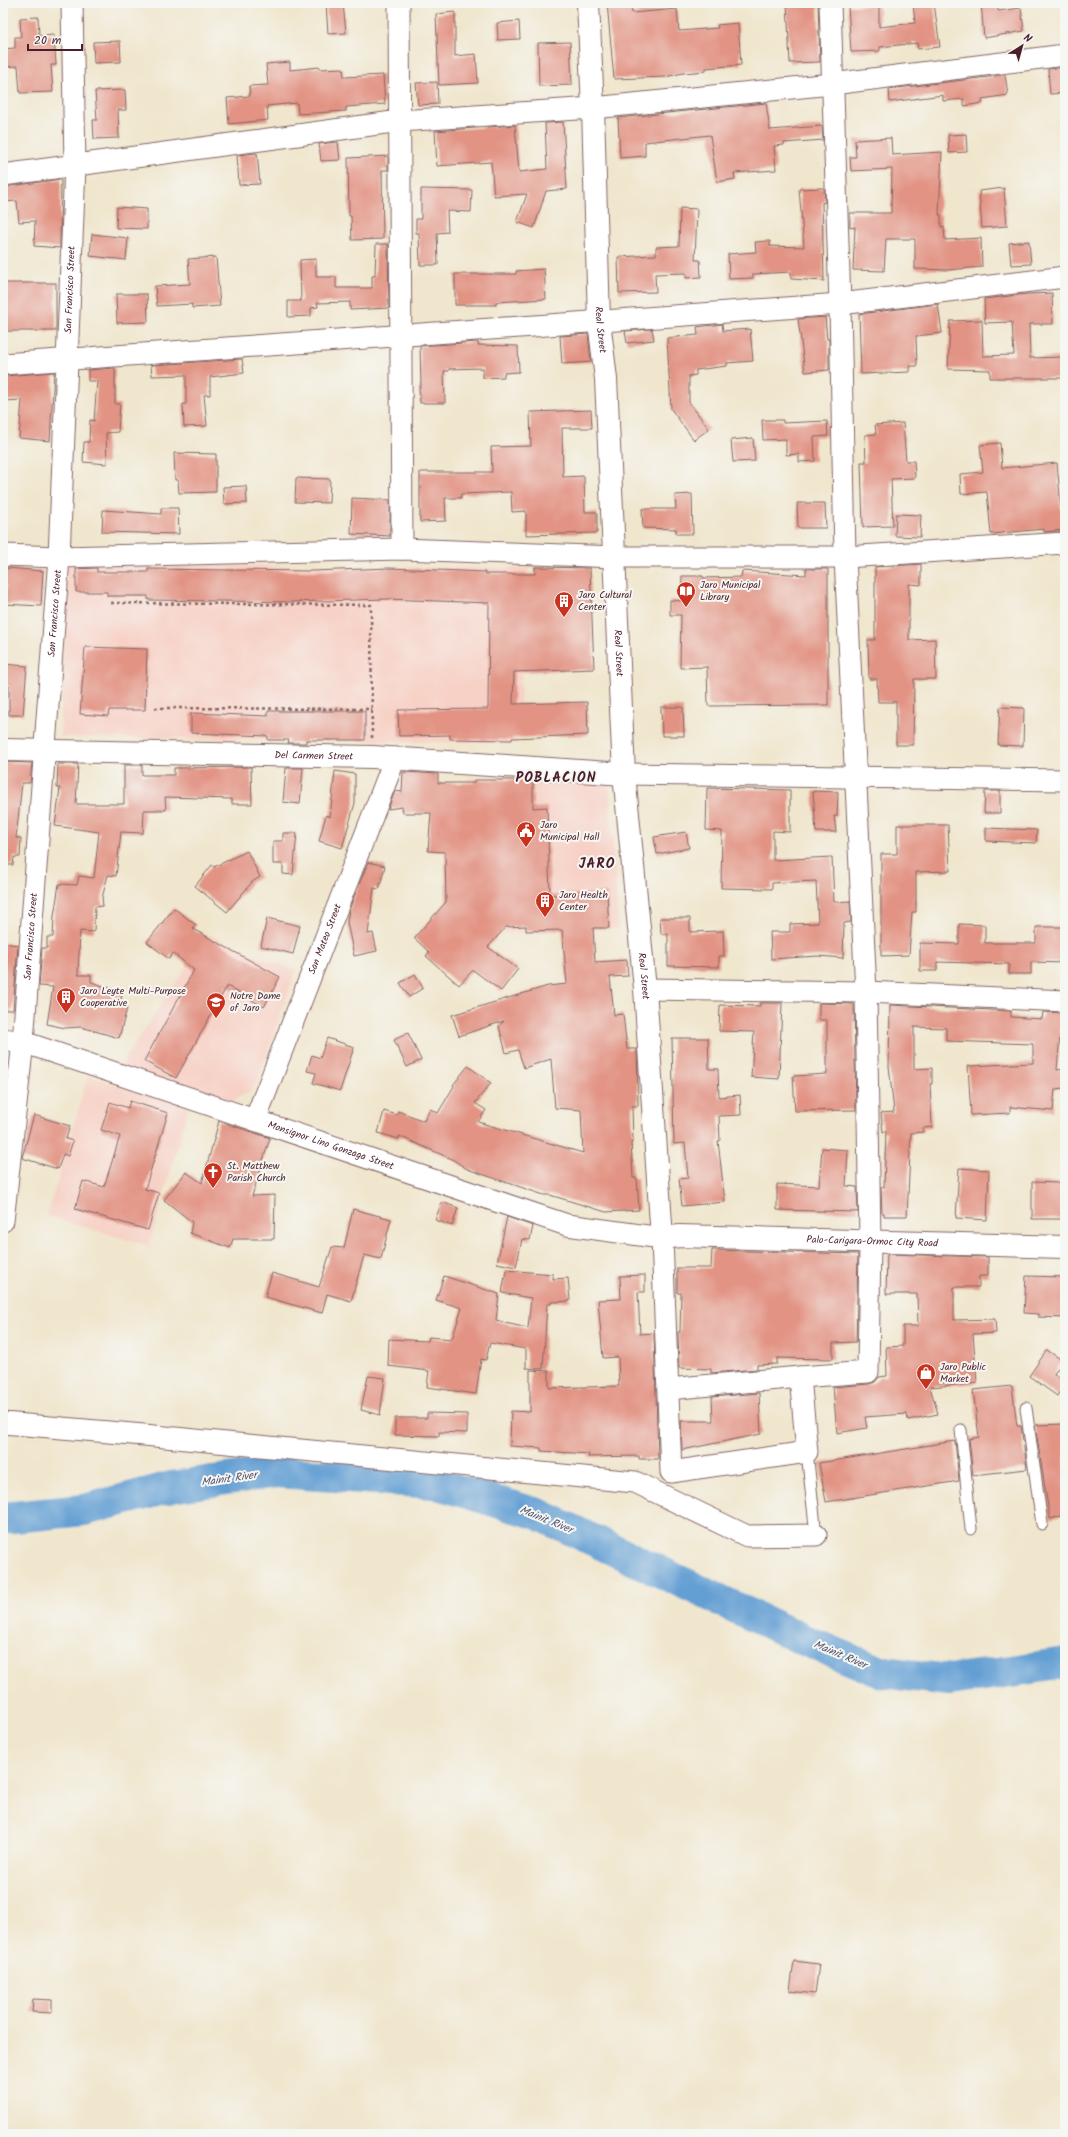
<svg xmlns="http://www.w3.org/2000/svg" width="1068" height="2137" viewBox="0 0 1068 2137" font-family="Kalam,sans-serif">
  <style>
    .built { fill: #f7d1c6 }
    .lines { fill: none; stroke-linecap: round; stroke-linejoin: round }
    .river { stroke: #639fd3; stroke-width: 32 }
    .building { fill: #e29383 }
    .service-casing { stroke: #846564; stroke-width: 13 }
    .minor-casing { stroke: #846564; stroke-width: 23 }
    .tertiary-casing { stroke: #846564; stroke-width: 24 }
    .secondary-casing { stroke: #846564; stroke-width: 24 }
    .path { stroke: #846564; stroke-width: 2.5; stroke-dasharray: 3 3; stroke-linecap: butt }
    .service { stroke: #fff; stroke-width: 11 }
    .minor { stroke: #fff; stroke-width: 21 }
    .tertiary { stroke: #fff; stroke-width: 22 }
    .secondary { stroke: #fff; stroke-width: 22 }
    .labels { text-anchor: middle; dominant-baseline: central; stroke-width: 4; stroke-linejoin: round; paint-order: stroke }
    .street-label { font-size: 10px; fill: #4a1f2b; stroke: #f6f6f2 }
    .poi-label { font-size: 10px; fill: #4a1f2b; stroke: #f6f6f2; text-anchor: start }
    .water-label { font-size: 11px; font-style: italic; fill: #54526e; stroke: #f6f6f2 }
    .district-label { font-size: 14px; font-weight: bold; letter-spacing: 1px; fill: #4a1f2b; stroke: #f6f6f2 }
  </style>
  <rect width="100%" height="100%" fill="#f6f6f2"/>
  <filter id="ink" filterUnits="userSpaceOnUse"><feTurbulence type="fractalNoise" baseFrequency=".025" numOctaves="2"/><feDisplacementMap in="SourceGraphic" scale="8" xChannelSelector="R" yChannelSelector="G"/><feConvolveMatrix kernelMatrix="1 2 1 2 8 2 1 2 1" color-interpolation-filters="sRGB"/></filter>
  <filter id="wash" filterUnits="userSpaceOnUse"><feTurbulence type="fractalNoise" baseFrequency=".012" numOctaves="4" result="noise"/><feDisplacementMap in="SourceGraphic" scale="16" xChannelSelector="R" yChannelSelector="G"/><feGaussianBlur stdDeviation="0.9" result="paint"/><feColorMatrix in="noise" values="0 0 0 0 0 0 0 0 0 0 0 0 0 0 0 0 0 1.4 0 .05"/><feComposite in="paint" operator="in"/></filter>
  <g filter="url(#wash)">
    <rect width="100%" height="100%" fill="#f0e6cd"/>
    <g class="built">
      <path d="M66 564 529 568 517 743 60 737Z"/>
      <path d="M467 778 609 779 618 929 481 933Z"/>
      <path d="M208 934 252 955 296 970 257 1083 248 1093 231 1101 207 1100 120 1067Z"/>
      <path d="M88 1076 189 1106 149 1246 47 1216Z"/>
    </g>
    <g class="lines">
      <path class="river" d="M3 1518 84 1510 171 1487 277 1472 434 1483 538 1514 804 1640 881 1672 950 1680 1065 1663"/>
    </g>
    <g id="blocks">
      <g class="building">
        <path d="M326 3H343L346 33 328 34Z"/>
        <path d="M607 3H631L632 13 677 9 679 31 718 28 717 25 738 23 741 65 706 68V71L683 73 665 77 614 79Z"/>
        <path d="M787 3H818L820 62 790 63Z"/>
        <path d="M913 3H934L940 47 918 49 917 43 880 47V51L851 52 848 6 879 5V27L915 23Z"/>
        <path d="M981 3H998V11L1021 8 1024 31 984 38Z"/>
        <path d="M455 12V56L476 54 478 83 439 85 436 14Z"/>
        <path d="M38 17 39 36 54 35 56 65H51L53 92 20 93 18 66 3 67V49L15 48V37H21L20 18Z"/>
        <path d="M519 21 520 39 498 40 497 23Z"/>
        <path d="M120 41 121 62 94 63 93 42Z"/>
        <path d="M570 42 572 85 539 86 538 43Z"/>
        <path d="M290 62V70L320 67V69L343 68 344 77 383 75 385 104 346 107V111L298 114 297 103 267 106 268 120 229 124 227 98 250 96 249 86 268 85 266 64Z"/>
        <path d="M1065 67V93L1050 94 1048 69Z"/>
        <path d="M1005 75 1008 95 982 99 983 103 964 106V99L943 101V95L890 102 889 89Z"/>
        <path d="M437 82 438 104 418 105 416 83Z"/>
        <path d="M125 90 126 110H118L119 138 94 139 93 120H97L95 91Z"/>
        <path d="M766 103 770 130 822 126 823 140 784 143V145L774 146 776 170 734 173 735 179 717 182 710 135 645 142V156L620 158 618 118Z"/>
        <path d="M563 122 567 189 546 191 534 228 517 222 527 194 494 196 491 162 437 166 435 131 515 125 519 172 547 169 545 123Z"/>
        <path d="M966 134 967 152 949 153 948 135Z"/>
        <path d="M891 138 892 155 942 152 939 215H941V227H944L945 240 981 238 982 267 948 270 915 269V239H886L884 271 853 270 855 227 850 228V213H891L892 169 851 171 850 157H856L855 140Z"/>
        <path d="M338 142 340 160 321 161 319 144Z"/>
        <path d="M257 153 260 184 239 185 237 155Z"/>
        <path d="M388 156V170H382L383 239 352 240 351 216H349L348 158Z"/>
        <path d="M61 179 60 248 34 246 35 221 19 222 17 201 3 202V187Z"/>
        <path d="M820 188H824L825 202 822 203 824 281 791 279V272L753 274V278L729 279 728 254 756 252 755 242 770 241V246L804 247 799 189Z"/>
        <path d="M1004 188 1007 226 982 228 979 191Z"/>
        <path d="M421 189 472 190 471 212 447 211 448 232 437 233 438 265H420L419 233H416V219H421Z"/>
        <path d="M117 207 147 209V229L116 228Z"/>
        <path d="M680 208 697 209 695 260H700L701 277 686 278V273L655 274 656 292 619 293 618 257 656 255V247L679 246Z"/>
        <path d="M92 234 128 238 126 260 90 256Z"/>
        <path d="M1029 241 1031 264 1011 265 1009 243Z"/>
        <path d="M376 244H388L389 308 350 310V302L317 303 318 307 311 308V316L288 317V301H301L300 260 316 259V277H336V288H372V276H375Z"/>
        <path d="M216 257 220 306 192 308V304L157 306 155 286 190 284 188 259Z"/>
        <path d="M544 269 546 299 496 302V305H455V274H516V271Z"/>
        <rect x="3" y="283" width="53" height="48"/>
        <path d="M1052 293 1053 324H1029L1030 358 1065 357V378H990V370L948 369 950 321 982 320 983 356 1014 355 1012 322 985 323 984 299 1027 294Z"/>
        <path d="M116 294H147L148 322 117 323Z"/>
        <path d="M938 304 942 333 916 336 917 366H910V372L861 374 859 314Z"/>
        <path d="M825 317 827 339H829V370L805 372 798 319Z"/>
        <path d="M722 324 723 331 750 329 753 361 727 363V366L696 370V375L689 376V402L709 429 694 440 671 409 667 338 698 335 697 327Z"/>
        <path d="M652 329 654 340 627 343 625 331Z"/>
        <path d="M588 334 591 362 562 364 560 336Z"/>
        <path d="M478 342V345L518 346 519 372 504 373V377L483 378V368L449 369V371H444L445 403H420L419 387 421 386 420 346Z"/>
        <path d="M242 359 244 373 210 377V395H204L207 426 184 427 183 404H186V375L152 376 151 365Z"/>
        <path d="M115 368V404H120L118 432 106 433 107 464 83 462 84 442H89L90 420 94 421 97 381H88V370Z"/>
        <path d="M54 372 50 441 19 438 22 400 3 401V376Z"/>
        <path d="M591 410 592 428H562L563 477 584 476 585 512H597V533L526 535V511L512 512 511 492 461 494V498H445L446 521 420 522V472H492L491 447 531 446 530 412Z"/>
        <path d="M762 420H783V423L827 421 828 436 814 437 815 461 799 462V454L786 455V439L763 440Z"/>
        <path d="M903 423 906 461H914L915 478 891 479 893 526 863 527 861 462H866L865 435 876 434 875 425Z"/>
        <path d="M753 438 755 461 733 462 731 440Z"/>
        <path d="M1000 443 1002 468 1057 463 1063 530 1044 532V529L991 534 987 492 961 494 960 474 983 472 980 445Z"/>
        <path d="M174 453 216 454V492L179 493 178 480H175Z"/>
        <path d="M296 478 330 479 329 503 295 502Z"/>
        <path d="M246 486 247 503 224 504 223 487Z"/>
        <path d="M692 494 693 534H676V529L643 528 642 509H676L675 495Z"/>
        <path d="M352 498 390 500V536L351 534Z"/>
        <path d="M797 503H825L826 528H798Z"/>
        <path d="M161 508H178L179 534 102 532 103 510 161 514Z"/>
        <path d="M896 514 921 515 920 537 895 536Z"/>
        <path d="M921 564V585L909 584V640L935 639 936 679H914L913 745H896V702H878L877 679H869L868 640H875V567Z"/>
        <path d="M535 567 590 568 594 669 514 672 513 704 587 702 588 735 512 738V740L450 739V735L399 736 398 710 488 709 489 603 386 599 293 602 148 600V596H107V592H76V569L97 568V572H148V569L313 571 389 568 485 572V574H535Z"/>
        <path d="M7 568 43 571 41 606 4 604 6 585H3V570H6Z"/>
        <path d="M806 569H828V705L708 706 707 667 680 668 681 615H670V600L681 601 682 576H703V578L741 577 742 571 806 575Z"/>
        <path d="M85 647 147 649 145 710H109L108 716 80 714Z"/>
        <path d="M3 664 27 666 23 715H9V686L3 685Z"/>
        <path d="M661 707H683L684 736H662Z"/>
        <path d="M1000 707 1024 708 1023 746 998 745Z"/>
        <path d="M268 711H365V740H306V743H288L289 740H268V736L191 733V713L268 716Z"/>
        <path d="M3 762 32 763 30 783H22L16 838H21L20 857H14L13 865H3Z"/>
        <path d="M58 764H78L76 804H124V765H142V775H174V768L251 767 252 804H232V799L165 797 166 810H144L143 833 121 832 116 876 108 875 102 898 103 906 95 907 94 932 80 931 78 975H91V982L123 992 119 1006 127 1008 119 1038 81 1027 65 1028 47 1024 53 987 39 986 42 948H47V937H53L54 916 59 884 77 885 79 876 94 878 99 832 55 826 60 788H57Z"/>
        <path d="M286 768H303L300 804 283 802Z"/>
        <path d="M335 771 355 774V803L342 848 319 841 326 815 330 817Z"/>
        <path d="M403 772 438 774V783H474V780H533V808L547 807 550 895 607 893 609 928H593L595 962 627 960 628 976 610 977 614 1015 623 1014 627 1049H637L638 1106H632L633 1142H631L633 1178H637L639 1210 606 1212 550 1195H544L467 1169 452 1159 399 1136V1139L378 1133 384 1111 397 1115 398 1111 424 1121 430 1109 438 1113 454 1086 453 1085 468 1066 491 1083 475 1103 486 1110 478 1122 583 1153 581 1110 555 1108 551 1059 524 1068 518 1050 506 1053 499 1026 504 1021 459 1036 452 1015 548 986 567 984 562 930 526 931V926L506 927 488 947 518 969 501 991 473 970 459 985 426 956 429 952 414 938 446 902 445 852 428 851 431 813H403L402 807 388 809 395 791 402 792Z"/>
        <path d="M707 788 790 790V832L773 831V860L832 857 834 902 850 901 851 922 844 923 843 958 818 956 771 959 770 932H790V924L818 923 816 881 772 883V889L721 888 722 831 706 830Z"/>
        <path d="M813 791 838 792 837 816H834L836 832H816Z"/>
        <path d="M985 791H1000V813H984Z"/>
        <path d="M897 825H948L950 871 916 872V912H912L909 955 881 956V854H897Z"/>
        <path d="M986 828 1037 830 1036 843 986 841Z"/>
        <path d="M686 832 689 848 657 854 654 837Z"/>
        <path d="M283 833H297L293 875 283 874V864H273V841H283Z"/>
        <path d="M247 851 260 877 252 882 227 912 195 886 212 865 214 867Z"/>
        <path d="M368 862 385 866 379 889 374 888 368 934 373 933 377 951 354 956 347 922 349 910Z"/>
        <path d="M174 908 196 925 193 929 280 977 264 1007 227 986 176 1078 144 1061 194 970 173 953 169 959 147 942Z"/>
        <path d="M267 918 300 926 293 954 261 946Z"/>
        <path d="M660 918H690V932L723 931 724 956H719V967L668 966V934H661Z"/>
        <path d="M959 924 985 925V943H1036V927H1065V963L1031 962V974H1009V964L937 962V971H920V943L959 944Z"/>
        <path d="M3 943 18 945 13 1010H3Z"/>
        <path d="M415 974 423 988 409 997 400 983Z"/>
        <path d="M760 1003H782L779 1079 751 1077 754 1032 719 1031 720 1005 760 1006Z"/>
        <path d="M819 1003 854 1004 856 1110 795 1111 793 1076 827 1074V1020H819Z"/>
        <path d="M890 1005 1011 1011V1017L1042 1019 1043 1012 1062 1013 1057 1070 1065 1069V1088L1055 1089 1053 1111 1010 1107V1113L971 1115 968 1066 1033 1063V1044L946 1041V1028L914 1027V1069L932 1068V1084H930L932 1127 923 1128V1132L911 1133 907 1216H884V1213H882L881 1187H884L886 1131 883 1132 881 1113 894 1112 889 1066Z"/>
        <path d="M408 1033 421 1060 407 1067 394 1040Z"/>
        <path d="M327 1038 354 1047 340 1091 313 1083 316 1073 307 1071 312 1055 320 1058Z"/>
        <path d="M672 1038H708L709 1069H718L719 1097 740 1095 741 1115 719 1116 720 1141H718L725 1202 682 1206 679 1179 688 1178 685 1143 674 1144Z"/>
        <path d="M130 1101 168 1113 145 1189 159 1193 148 1230 75 1209 83 1181 104 1187 120 1136 101 1130 110 1102 128 1108Z"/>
        <path d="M34 1115 70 1126 66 1139 73 1141 68 1156 63 1154 58 1169 22 1158Z"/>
        <path d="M219 1121 270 1138 252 1196 275 1195 274 1239H233L230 1248 190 1233 192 1222 164 1200 186 1172 202 1183Z"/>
        <path d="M822 1148 848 1150 846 1186 857 1187 858 1212 777 1210V1184L819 1186Z"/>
        <path d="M959 1168 989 1170 987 1220 956 1218Z"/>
        <path d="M1032 1182 1060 1183V1195H1065V1219H1032Z"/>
        <path d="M442 1202 458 1208 452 1226 435 1220Z"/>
        <path d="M353 1209 391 1219 381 1259 364 1255 351 1301 327 1294 322 1313 265 1297 272 1273 319 1287 332 1247 344 1248Z"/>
        <path d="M507 1217 533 1226 530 1240 522 1239 516 1267 497 1263Z"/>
        <path d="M712 1250 858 1254 856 1342 833 1343V1359L777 1358V1364L757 1365V1369L711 1373V1369L679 1368 678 1332H680L681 1293H677V1268H711Z"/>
        <path d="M887 1254 988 1257V1276H979V1287H954V1320L995 1319 996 1333 973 1334 977 1383 930 1387 938 1414 908 1420 907 1414 865 1417 867 1428 837 1433 833 1387 869 1384 875 1382 879 1377 887 1376 886 1347 903 1346V1326H918L917 1294H886Z"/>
        <path d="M506 1270 553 1274V1279L568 1278 570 1301 551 1302V1304H547L543 1369 526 1368V1349L490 1343 486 1360 481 1359 476 1394 427 1387 429 1371 388 1366 389 1339 428 1341 429 1337 452 1339 462 1308 436 1300 444 1276 499 1294 496 1321 528 1328 531 1298 502 1293Z"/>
        <path d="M645 1275V1292H638L640 1334 654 1333 658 1459H639V1456L588 1457 589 1454 541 1451V1448L510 1446 511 1411 530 1412V1370L549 1371V1388L619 1386 618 1357 603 1358 598 1300 621 1299 620 1276Z"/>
        <path d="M1026 1276 1065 1277V1318L1038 1317V1314L1024 1313Z"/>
        <path d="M1047 1350 1063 1361 1054 1374 1065 1382 1057 1396 1029 1376Z"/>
        <path d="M368 1376 385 1378 380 1415 361 1410Z"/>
        <path d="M1012 1386 1017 1426H1021L1027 1469 973 1475 969 1439 979 1437 973 1390Z"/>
        <path d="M759 1393 761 1434 682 1450 681 1421H713L712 1397Z"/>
        <path d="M427 1413 467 1414V1433L439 1432V1436L395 1435V1418H427Z"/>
        <path d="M1065 1424V1515L1050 1519 1035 1425Z"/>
        <path d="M955 1441 959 1481 826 1502 819 1463Z"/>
        <path d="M794 1961 819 1964 815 1994 790 1991Z"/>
        <path d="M33 1999 52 2000V2013L32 2012Z"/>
      </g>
    </g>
  </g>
  <g filter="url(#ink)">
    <use href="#blocks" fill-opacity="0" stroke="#846564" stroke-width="1"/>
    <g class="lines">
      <defs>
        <g id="service">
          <path d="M1026 1408 1042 1524"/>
          <path d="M961 1430 971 1529"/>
          <path d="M807 1452 816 1535"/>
        </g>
        <g id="minor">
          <path d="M399 3 402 549"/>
          <path d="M3 175 400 121 593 108 832 84 1065 55"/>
          <path d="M3 364 840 304 1065 277"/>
          <path d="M3 555 59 557 402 549 616 557H845L1065 543"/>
          <path d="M624 774 1065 780"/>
          <path d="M645 989 866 992 1065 1001"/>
          <path id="s1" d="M3 1039 23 1042 567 1225 662 1238 671 1472 807 1452 800 1377 868 1372 870 1242 866 992 845 557 840 304 830 3"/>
          <path id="s2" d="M255 1120 395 758"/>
          <path id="s3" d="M3 1221 23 1042 59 557 75 166 72 3"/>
          <path d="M668 1389 800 1377"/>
          <path d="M3 1423 144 1435 635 1482 747 1536 816 1535"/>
        </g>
        <g id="tertiary">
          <path id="s4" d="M3 750 373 757 624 774"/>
        </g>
        <g id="secondary">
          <path id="s5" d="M588 3 593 108 599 321 606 379 624 774 645 989 662 1238 680 1236 1065 1247"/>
        </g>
      </defs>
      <use href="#service" class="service-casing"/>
      <use href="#minor" class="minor-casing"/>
      <use href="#tertiary" class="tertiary-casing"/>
      <use href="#secondary" class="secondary-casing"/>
      <g class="path">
        <path d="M111 603 371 605 372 738"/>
        <path d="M155 708 372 709"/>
      </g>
      <use href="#service" class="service"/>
      <use href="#minor" class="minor"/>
      <use href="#tertiary" class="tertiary"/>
      <use href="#secondary" class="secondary"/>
    </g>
  </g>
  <defs>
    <symbol id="library-pin" viewBox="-11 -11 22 30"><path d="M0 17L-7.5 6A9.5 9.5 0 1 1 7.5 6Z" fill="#c8321e" stroke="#f6f6f2"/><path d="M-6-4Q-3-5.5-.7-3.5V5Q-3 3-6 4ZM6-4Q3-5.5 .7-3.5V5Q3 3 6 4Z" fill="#fff"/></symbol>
    <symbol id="building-pin" viewBox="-11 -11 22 30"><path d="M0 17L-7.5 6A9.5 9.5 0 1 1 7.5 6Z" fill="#c8321e" stroke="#f6f6f2"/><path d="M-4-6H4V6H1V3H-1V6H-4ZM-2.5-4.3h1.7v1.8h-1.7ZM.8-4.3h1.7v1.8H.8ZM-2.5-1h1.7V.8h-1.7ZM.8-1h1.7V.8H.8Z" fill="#fff"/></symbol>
    <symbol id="civic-pin" viewBox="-11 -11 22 30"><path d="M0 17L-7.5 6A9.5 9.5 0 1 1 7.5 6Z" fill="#c8321e" stroke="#f6f6f2"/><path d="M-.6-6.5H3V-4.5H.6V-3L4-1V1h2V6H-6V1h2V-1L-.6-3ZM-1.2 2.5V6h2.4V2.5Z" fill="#fff"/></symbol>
    <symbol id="school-pin" viewBox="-11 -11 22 30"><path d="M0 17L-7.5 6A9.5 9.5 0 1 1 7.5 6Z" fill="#c8321e" stroke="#f6f6f2"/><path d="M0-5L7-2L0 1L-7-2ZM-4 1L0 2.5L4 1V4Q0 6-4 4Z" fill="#fff"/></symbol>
    <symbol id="church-pin" viewBox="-11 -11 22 30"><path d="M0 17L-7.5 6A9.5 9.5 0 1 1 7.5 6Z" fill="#c8321e" stroke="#f6f6f2"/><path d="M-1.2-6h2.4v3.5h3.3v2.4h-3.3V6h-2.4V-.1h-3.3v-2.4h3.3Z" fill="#fff"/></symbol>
    <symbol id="shop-pin" viewBox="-11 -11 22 30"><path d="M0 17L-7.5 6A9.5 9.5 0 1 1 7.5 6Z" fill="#c8321e" stroke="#f6f6f2"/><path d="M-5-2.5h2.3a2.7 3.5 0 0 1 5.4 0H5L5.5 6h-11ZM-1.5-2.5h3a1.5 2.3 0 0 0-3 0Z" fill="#fff"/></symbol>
  </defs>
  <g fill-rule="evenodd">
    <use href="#library-pin" x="675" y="580" width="22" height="30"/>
    <use href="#building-pin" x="553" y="590" width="22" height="30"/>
    <use href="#civic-pin" x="515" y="820" width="22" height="30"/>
    <use href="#building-pin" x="534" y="890" width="22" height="30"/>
    <use href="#building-pin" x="55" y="986" width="22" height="30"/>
    <use href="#school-pin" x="205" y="991" width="22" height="30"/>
    <use href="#church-pin" x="202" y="1161" width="22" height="30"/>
    <use href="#shop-pin" x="915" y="1362" width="22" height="30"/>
  </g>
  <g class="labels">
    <g class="street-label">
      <text stroke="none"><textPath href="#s3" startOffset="934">San Francisco Street</textPath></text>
      <text stroke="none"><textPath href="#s5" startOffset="327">Real Street</textPath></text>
      <text stroke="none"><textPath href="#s3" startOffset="610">San Francisco Street</textPath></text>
      <text stroke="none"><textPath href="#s5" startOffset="651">Real Street</textPath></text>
      <text stroke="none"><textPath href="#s4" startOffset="311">Del Carmen Street</textPath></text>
      <text stroke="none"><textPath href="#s3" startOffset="286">San Francisco Street</textPath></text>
      <text stroke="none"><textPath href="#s2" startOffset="194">San Mateo Street</textPath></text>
      <text stroke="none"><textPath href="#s5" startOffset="975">Real Street</textPath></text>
      <text stroke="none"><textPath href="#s1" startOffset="345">Monsignor Lino Gonzaga Street</textPath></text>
      <text stroke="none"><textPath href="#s5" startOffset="1448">Palo-Carigara-Ormoc City Road</textPath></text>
    </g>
    <g class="poi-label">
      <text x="700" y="585">Jaro Municipal<tspan x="700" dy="12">Library</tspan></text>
      <text x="578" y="595">Jaro Cultural<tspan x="578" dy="12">Center</tspan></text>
      <text x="540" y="825">Jaro<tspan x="540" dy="12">Municipal Hall</tspan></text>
      <text x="559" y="895">Jaro Health<tspan x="559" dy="12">Center</tspan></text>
      <text x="80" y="991">Jaro Leyte Multi-Purpose<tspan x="80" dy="12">Cooperative</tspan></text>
      <text x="230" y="996">Notre Dame<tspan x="230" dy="12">of Jaro</tspan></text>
      <text x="227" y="1166">St. Matthew<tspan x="227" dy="12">Parish Church</tspan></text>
      <text x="940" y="1367">Jaro Public<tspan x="940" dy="12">Market</tspan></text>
    </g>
    <g class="water-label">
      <text transform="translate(229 1479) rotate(-8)">Mainit River</text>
      <text transform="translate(546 1520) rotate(22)">Mainit River</text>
      <text transform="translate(840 1655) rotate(23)">Mainit River</text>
    </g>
    <g class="district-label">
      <text x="556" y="778">POBLACION</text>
      <text x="597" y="864">JARO</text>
    </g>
  </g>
  <rect width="1068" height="2137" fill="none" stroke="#f6f6f2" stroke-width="16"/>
  <g transform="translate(1022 46) rotate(37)" stroke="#f6f6f2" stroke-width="3" paint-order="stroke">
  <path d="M0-3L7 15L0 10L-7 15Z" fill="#4a1f2b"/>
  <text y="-6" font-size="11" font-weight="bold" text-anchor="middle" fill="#4a1f2b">N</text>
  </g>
  <path d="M28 44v6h54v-6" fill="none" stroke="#4a1f2b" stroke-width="2"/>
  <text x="34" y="44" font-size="12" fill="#4a1f2b" stroke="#f6f6f2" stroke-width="3" paint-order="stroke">20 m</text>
</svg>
